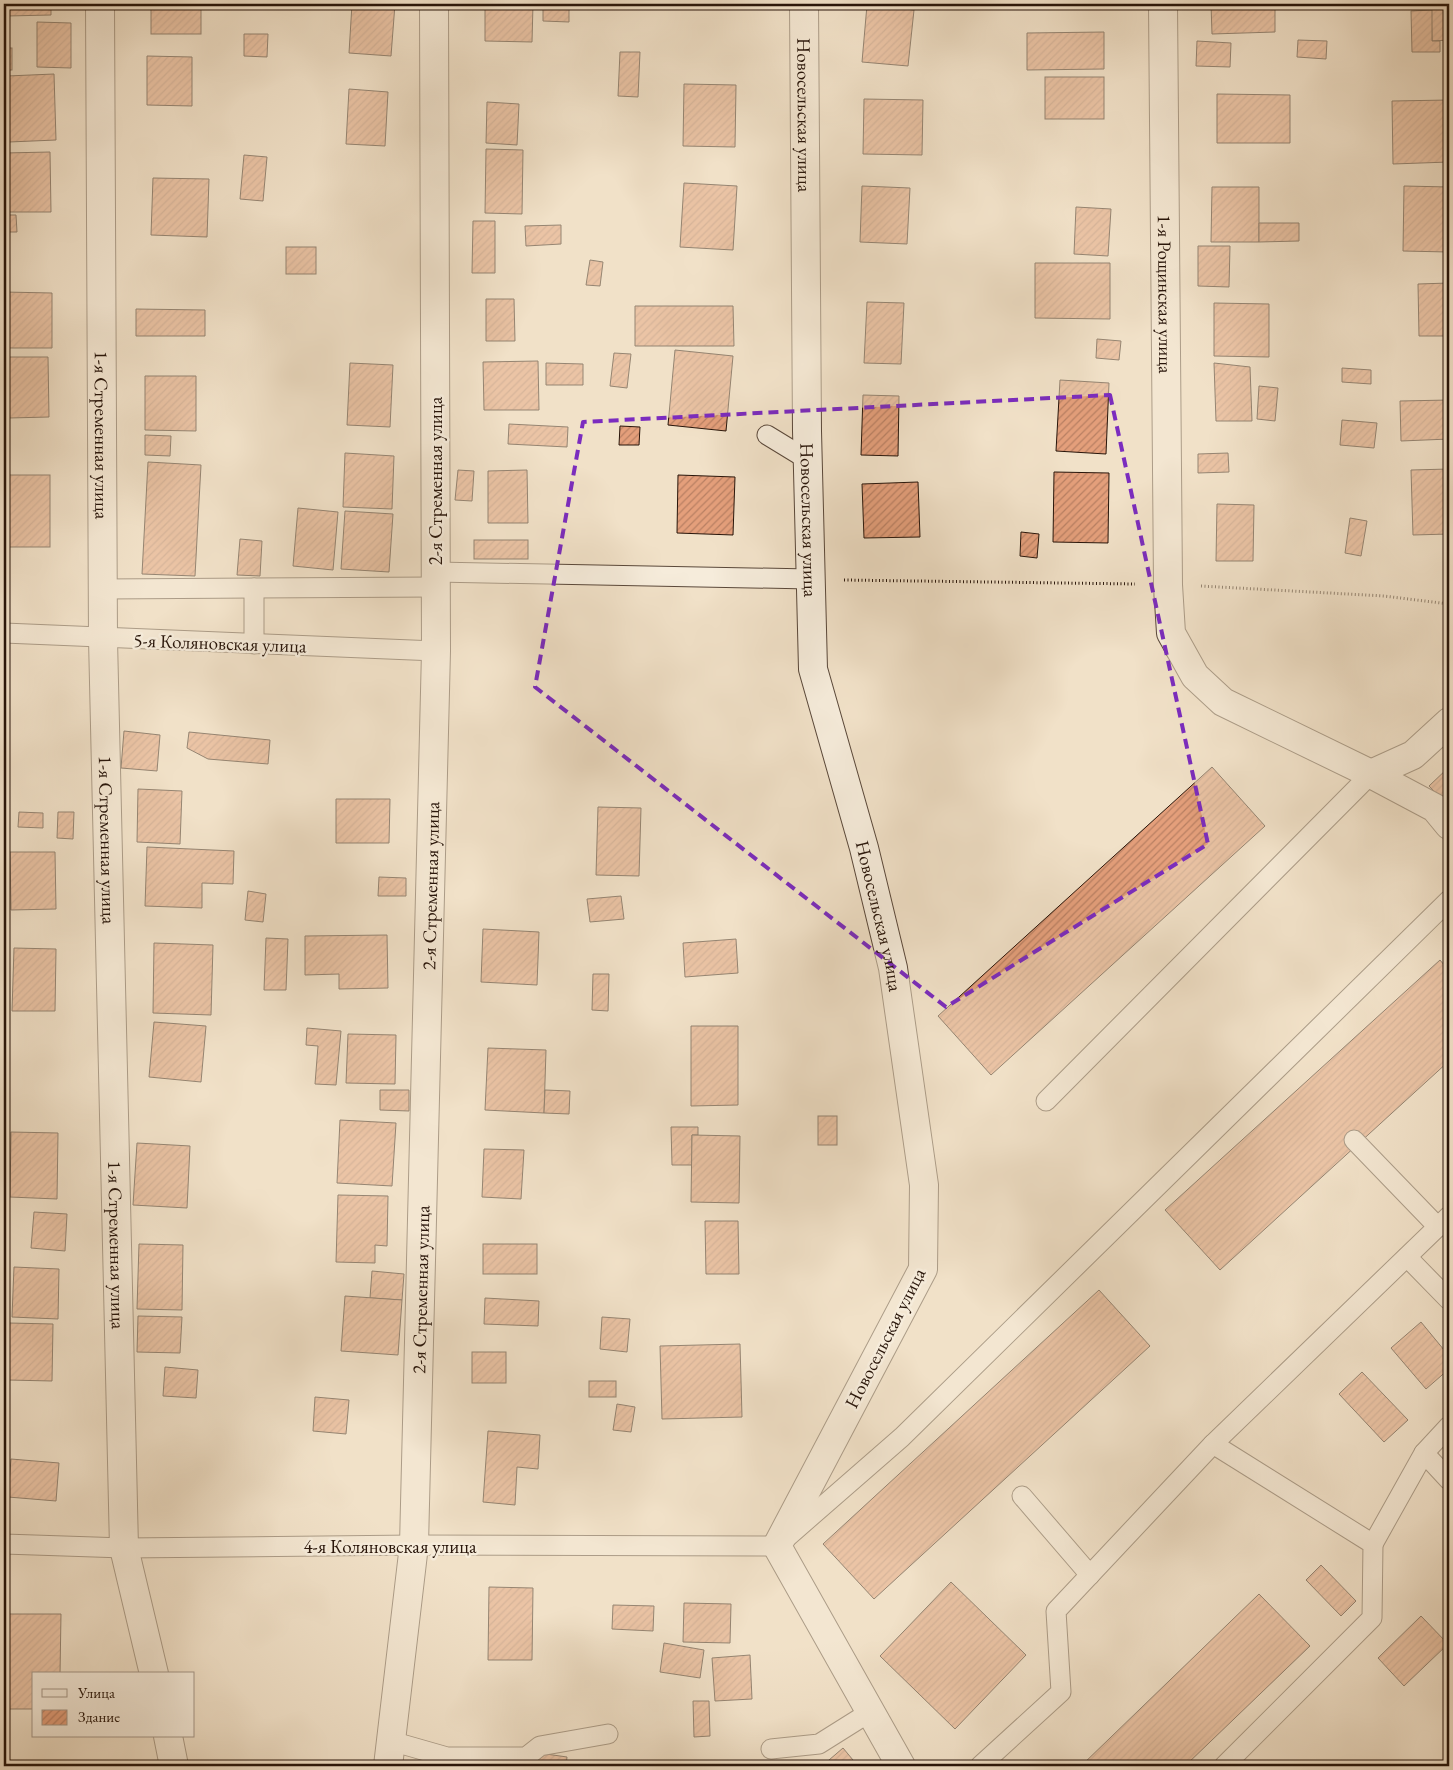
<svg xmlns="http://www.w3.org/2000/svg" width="1453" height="1770" viewBox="0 0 1453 1770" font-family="'EB Garamond',serif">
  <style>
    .building { fill: url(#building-hatch); stroke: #28150a }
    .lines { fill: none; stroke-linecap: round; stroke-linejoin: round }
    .lane-casing { stroke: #5a483a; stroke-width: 21 }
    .street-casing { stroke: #5a483a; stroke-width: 30 }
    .path { stroke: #28150a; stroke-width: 3; stroke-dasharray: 1 2.5; stroke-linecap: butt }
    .lane { stroke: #f6ecdb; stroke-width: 19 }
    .street { stroke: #f6ecdb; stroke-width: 28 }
    .marked { fill: none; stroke: #7b2cbf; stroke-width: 4; stroke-dasharray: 10 6; stroke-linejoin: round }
    .labels { text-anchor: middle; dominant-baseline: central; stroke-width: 5; stroke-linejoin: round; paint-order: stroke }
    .street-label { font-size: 19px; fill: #28150a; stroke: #f6ecdb }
  </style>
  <defs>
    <pattern id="building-hatch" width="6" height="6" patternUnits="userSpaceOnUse" patternTransform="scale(1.25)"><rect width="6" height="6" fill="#e49f7b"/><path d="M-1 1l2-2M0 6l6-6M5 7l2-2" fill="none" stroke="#b98063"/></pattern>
  </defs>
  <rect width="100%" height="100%" fill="#f1e1c8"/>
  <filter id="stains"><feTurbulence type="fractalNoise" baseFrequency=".004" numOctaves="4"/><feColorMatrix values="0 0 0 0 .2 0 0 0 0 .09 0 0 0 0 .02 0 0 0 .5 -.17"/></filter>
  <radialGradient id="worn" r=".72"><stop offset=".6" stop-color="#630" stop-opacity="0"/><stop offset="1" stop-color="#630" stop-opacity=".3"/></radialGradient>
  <g class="building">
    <path d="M7 4H51V15L7 16Z"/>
    <rect x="151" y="4" width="50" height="30"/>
    <path d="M352 4H395L391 56 349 53Z"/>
    <path d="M485 4H533L532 42 485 41Z"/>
    <path d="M543 4H569V22L543 21Z"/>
    <path d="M1211 4H1275V32L1212 34Z"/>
    <path d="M1431 4H1449V40L1432 41Z"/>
    <path d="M867 5 914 10 908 66 862 62Z"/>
    <path d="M1432 10V41H1440V52H1412L1411 11Z"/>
    <path d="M37 22 71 23V68L37 67Z"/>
    <path d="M1104 32V69L1027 70V33Z"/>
    <path d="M244 34H268L267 57 244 56Z"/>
    <path d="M1298 40 1327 41 1326 59 1297 57Z"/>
    <path d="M1197 41 1231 43 1230 67 1196 66Z"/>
    <rect x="4" y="48" width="8" height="22"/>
    <path d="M620 52H640L638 97 618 96Z"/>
    <path d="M147 56 192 57V106L147 105Z"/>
    <path d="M54 74 56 140 9 142 7 76Z"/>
    <rect x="1045" y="77" width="59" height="42"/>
    <path d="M684 84 736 85 735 147 683 146Z"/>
    <path d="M349 89 388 92 385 146 346 144Z"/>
    <path d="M1217 94 1290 95V143H1217Z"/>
    <path d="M864 99 923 100 922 155 863 154Z"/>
    <path d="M1449 100V162L1393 164 1392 101Z"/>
    <path d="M487 102 519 104 517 145 486 143Z"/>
    <path d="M486 149 523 150 522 214 485 213Z"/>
    <path d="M50 152 51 212H4V153Z"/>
    <path d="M244 155 267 157 263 201 240 199Z"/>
    <path d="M153 178 209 179 207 237 151 235Z"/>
    <path d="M684 183 737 186 733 250 680 247Z"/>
    <path d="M862 186 910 188 907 244 860 242Z"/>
    <path d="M1404 186 1449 187 1448 252 1403 251Z"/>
    <path d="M1212 187H1259V242H1211Z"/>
    <path d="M1076 207 1111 209 1108 256 1074 254Z"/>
    <path d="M4 215H16L17 232H4Z"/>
    <path d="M473 221H495V273H472Z"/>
    <path d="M1259 223H1299V241L1259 242Z"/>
    <path d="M561 225V244L526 246 525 226Z"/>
    <path d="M1198 246H1230L1229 287 1198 286Z"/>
    <rect x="286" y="247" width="30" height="27"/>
    <path d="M590 260 603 262 600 286 586 285Z"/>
    <path d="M1035 263H1110V319L1035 318Z"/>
    <path d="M1449 283V336H1419L1418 284Z"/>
    <path d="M4 292 52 293V348H4Z"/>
    <path d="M486 299H514L515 341H486Z"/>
    <path d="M867 302 904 303 901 364 864 363Z"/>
    <path d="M1214 303 1269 304V357L1214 356Z"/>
    <path d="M635 306H733L734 346H635Z"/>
    <path d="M136 309 205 310V336H136Z"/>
    <path d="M1097 339 1121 341 1119 360 1096 358Z"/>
    <path d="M675 350 733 356 726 431 668 425Z"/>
    <path d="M614 353 631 354 627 388 610 386Z"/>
    <path d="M8 357H48L49 417 9 418Z"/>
    <path d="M538 361 539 410H484L483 362Z"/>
    <path d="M350 363 393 365 390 427 347 425Z"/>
    <path d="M546 363 583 364V385H546Z"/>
    <path d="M1214 363 1250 367 1252 421H1216Z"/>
    <path d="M1342 368 1371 370V384L1342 382Z"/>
    <path d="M145 376H196V431L145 430Z"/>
    <path d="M1060 380 1109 383 1106 454 1056 451Z"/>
    <path d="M1259 386 1278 388 1275 421 1257 419Z"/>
    <path d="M863 395 899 396 898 456 861 455Z"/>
    <path d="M1449 400V439L1401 441 1400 401Z"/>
    <path d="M1342 420 1377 423 1374 448 1340 445Z"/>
    <path d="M509 424 568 427 567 447 508 444Z"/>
    <path d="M620 426 640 427 639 445H619Z"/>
    <path d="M145 435 171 436 170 456 145 455Z"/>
    <path d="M345 453 394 456 392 509 343 507Z"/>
    <path d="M1228 453 1229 472 1198 473V454Z"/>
    <path d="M148 462 201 465 195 576 142 574Z"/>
    <path d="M1449 469V534L1413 535 1411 470Z"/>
    <path d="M458 470 474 471 472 501 455 500Z"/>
    <path d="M527 470 528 523H488V471Z"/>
    <path d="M1054 472 1109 473 1108 543 1053 542Z"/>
    <rect x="4" y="475" width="46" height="72"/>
    <path d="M678 475 735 477 733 535 677 533Z"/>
    <path d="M918 482 920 537 864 538 862 484Z"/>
    <path d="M1217 504 1254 505 1253 561H1216Z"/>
    <path d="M298 508 338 512 333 570 293 566Z"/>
    <path d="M345 511 393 514 389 572 341 569Z"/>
    <path d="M1350 518 1367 521 1361 556 1345 553Z"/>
    <path d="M1021 532 1039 534 1037 558 1020 556Z"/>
    <path d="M240 539 262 541 260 576 237 575Z"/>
    <rect x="474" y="540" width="54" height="19"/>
    <path d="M124 731 160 735 157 771 121 768Z"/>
    <path d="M189 732 270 740 268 764 208 759 187 748Z"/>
    <path d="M1212 767 1265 826 991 1075 938 1016Z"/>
    <path d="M1449 767V807L1429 786Z"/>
    <path d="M138 789 182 791 180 844 137 842Z"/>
    <path d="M336 799H390L389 843H336Z"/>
    <path d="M598 807 641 808 639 876 596 875Z"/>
    <path d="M19 812 43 813V828L18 827Z"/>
    <path d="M58 812H74L73 839 57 838Z"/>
    <path d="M147 847 234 851 233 884 202 883V908L145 906Z"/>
    <path d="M10 852H55L56 909 11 910Z"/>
    <path d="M379 877 406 878V896H378Z"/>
    <path d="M248 891 266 894 263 922 245 920Z"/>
    <path d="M621 896 624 919 590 922 587 899Z"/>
    <path d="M483 929 539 932 537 985 481 982Z"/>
    <path d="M387 935 388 988 339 989V974L305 975V936Z"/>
    <path d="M266 938 288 939 286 990H264Z"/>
    <path d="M736 939 738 973 685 977 683 943Z"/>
    <path d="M154 943 213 945 211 1015 153 1013Z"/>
    <path d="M14 948 56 949 55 1011H12Z"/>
    <path d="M1440 960 1449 971V1061L1220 1270 1165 1210Z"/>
    <path d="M593 974H609L608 1011 592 1010Z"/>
    <path d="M154 1022 206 1026 201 1082 149 1077Z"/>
    <path d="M691 1026H738V1105L691 1106Z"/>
    <path d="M307 1028 341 1031 336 1085 315 1084 318 1046 306 1045Z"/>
    <path d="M348 1034 396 1035 395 1084 346 1083Z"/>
    <path d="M488 1048 546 1050 544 1113 485 1110Z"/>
    <path d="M380 1090H409V1111L380 1110Z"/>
    <path d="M545 1090 570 1091 569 1114 544 1113Z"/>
    <rect x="818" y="1116" width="19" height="29"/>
    <path d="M340 1120 396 1123 392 1186 337 1183Z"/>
    <path d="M671 1127H698V1135H692V1165H672Z"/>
    <path d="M11 1132 58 1133 57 1199 10 1197Z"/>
    <path d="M692 1135 740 1136 739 1203 691 1202Z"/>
    <path d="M137 1143 190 1146 187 1208 133 1205Z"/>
    <path d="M484 1149 524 1150 521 1199 482 1197Z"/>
    <path d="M338 1195 388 1196 387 1246 375 1245V1263L336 1262Z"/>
    <path d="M34 1212 67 1214 65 1251 31 1248Z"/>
    <path d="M705 1221H738L739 1274H706Z"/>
    <path d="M139 1244 183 1245 182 1310 137 1309Z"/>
    <rect x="483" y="1244" width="54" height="30"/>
    <path d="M14 1267 59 1269 58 1319 12 1317Z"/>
    <path d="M372 1271 404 1274 402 1300 370 1298Z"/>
    <path d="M1099 1290 1150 1346 874 1599 823 1544Z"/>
    <path d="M345 1296 402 1300 398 1355 341 1351Z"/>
    <path d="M485 1298 539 1301 538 1326 484 1324Z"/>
    <path d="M138 1316 182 1317 180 1353 137 1352Z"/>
    <path d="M602 1317 630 1319 627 1352 600 1349Z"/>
    <path d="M1421 1322 1449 1356V1369L1426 1389 1391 1348Z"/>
    <path d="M9 1323 53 1324 52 1381 8 1380Z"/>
    <path d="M740 1344 742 1417 662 1419 660 1346Z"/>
    <rect x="472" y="1352" width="34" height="31"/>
    <path d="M165 1367 198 1370 196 1398 163 1396Z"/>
    <path d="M1362 1372 1408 1420 1384 1442 1339 1394Z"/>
    <rect x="589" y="1381" width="27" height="16"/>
    <path d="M315 1397 349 1400 346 1434 313 1431Z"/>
    <path d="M617 1404 635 1407 631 1432 613 1430Z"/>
    <path d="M488 1431 540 1435 538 1469 517 1467 515 1505 483 1502Z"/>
    <path d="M11 1459 59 1463 56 1501 8 1497Z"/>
    <path d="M1321 1565 1356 1601 1341 1616 1306 1580Z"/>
    <path d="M951 1582 1026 1655 955 1729 880 1656Z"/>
    <path d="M489 1587 533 1588 532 1660H488Z"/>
    <path d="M1259 1594 1310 1646 1185 1766H1081Z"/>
    <path d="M684 1603 731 1604 730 1643 683 1642Z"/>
    <path d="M613 1605 654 1606 653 1631 612 1629Z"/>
    <path d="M4 1614H61L60 1674H34V1709H4Z"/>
    <path d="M1421 1616 1448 1644 1404 1686 1378 1658Z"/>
    <path d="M664 1643 704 1650 700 1678 660 1672Z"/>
    <path d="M750 1655 752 1699 715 1701 712 1658Z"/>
    <path d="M693 1701H709L710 1736 694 1737Z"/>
    <path d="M843 1748 858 1766H822Z"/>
    <path d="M539 1753 567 1757 566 1766H538Z"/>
    <path d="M133 1761V1766H91V1764Z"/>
  </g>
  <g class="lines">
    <defs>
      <g id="lane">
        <path d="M767 435 808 460"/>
        <path d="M436 572 810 579"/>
        <path d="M254 588V644"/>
        <path d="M103 589 436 587"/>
        <path d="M4 633 436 651"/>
        <path d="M1046 1101 1371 774"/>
        <path d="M1354 1140 1438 1227"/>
        <path d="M1407 1257 1449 1300"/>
        <path d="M1213 1444 1373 1544 1372 1618 1224 1766"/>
        <path d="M1424 1453 1449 1480"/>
        <path d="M1022 1496 1090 1575"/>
        <path d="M4 1544 124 1548 414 1545 777 1546 902 1437 1449 900"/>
        <path d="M1373 1544 1424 1453 1449 1426"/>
        <path d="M391 1741 447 1757H526L540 1746 608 1734"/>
        <path d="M771 1749 819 1744 870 1712"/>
        <path d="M980 1766 1061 1692 1056 1611 1213 1444 1449 1216"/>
      </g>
      <g id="street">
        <path id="s1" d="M100 4 103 639 124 1548 154 1674"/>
        <path id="s2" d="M804 4 807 431 813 669 864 848 893 968 924 1185 923 1269 777 1546 901 1766"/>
        <path id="s3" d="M1163 4 1168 585 1171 633 1195 676 1223 702 1371 774 1435 808 1449 825"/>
        <path d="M1371 774 1413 755 1449 722"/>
        <path d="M168 1736 174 1766"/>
        <path id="s4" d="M388 1766 414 1545 436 651 434 4"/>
      </g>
    </defs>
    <use href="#lane" class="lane-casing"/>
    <use href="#street" class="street-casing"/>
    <g class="path">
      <path d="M844 580 1135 584"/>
      <path d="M1201 586 1384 596 1449 604"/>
    </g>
    <use href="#lane" class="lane"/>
    <use href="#street" class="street"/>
  </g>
  <path d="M0 0H1453V1770H0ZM1110 395 1208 844 946 1007 535 687 583 422Z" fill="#f1e1c8" fill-opacity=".55" fill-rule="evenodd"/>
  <path class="marked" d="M1110 395 1208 844 946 1007 535 687 583 422Z"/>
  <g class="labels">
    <g class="street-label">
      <text stroke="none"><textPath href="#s2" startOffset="111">Новосельская улица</textPath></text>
      <text stroke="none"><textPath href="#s3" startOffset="290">1-я Рощинская улица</textPath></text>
      <text stroke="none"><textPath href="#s1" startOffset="431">1-я Стременная улица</textPath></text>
      <text transform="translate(435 481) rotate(-90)">2-я Стременная улица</text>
      <text stroke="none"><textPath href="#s2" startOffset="516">Новосельская улица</textPath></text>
      <text transform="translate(220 643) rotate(2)">5-я Коляновская улица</text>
      <text stroke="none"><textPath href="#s1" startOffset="836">1-я Стременная улица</textPath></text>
      <text stroke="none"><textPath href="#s4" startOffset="882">2-я Стременная улица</textPath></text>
      <text stroke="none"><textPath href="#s2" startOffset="921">Новосельская улица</textPath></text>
      <text stroke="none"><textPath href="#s1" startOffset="1241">1-я Стременная улица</textPath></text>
      <text stroke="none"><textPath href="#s4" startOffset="478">2-я Стременная улица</textPath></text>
      <text transform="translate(885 1338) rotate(-63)">Новосельская улица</text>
      <text x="390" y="1546">4-я Коляновская улица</text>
    </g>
  </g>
  <rect width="1453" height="1770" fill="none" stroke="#f1e1c8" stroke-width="20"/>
  <rect x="5" y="5" width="1443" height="1760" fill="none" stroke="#28150a" stroke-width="2.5"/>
  <rect x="10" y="10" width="1433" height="1750" fill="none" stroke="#28150a"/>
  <rect x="32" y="1672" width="162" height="65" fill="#f6ecdb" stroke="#a49687"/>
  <rect x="42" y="1689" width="25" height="8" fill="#f6ecdb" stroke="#a49687"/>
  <text x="78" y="1698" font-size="15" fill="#28150a">Улица</text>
  <rect x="42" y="1710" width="25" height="15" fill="url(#building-hatch)" stroke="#a49687"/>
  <text x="78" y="1722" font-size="15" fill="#28150a">Здание</text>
  <rect width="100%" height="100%" filter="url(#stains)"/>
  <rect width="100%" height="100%" fill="url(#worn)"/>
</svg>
